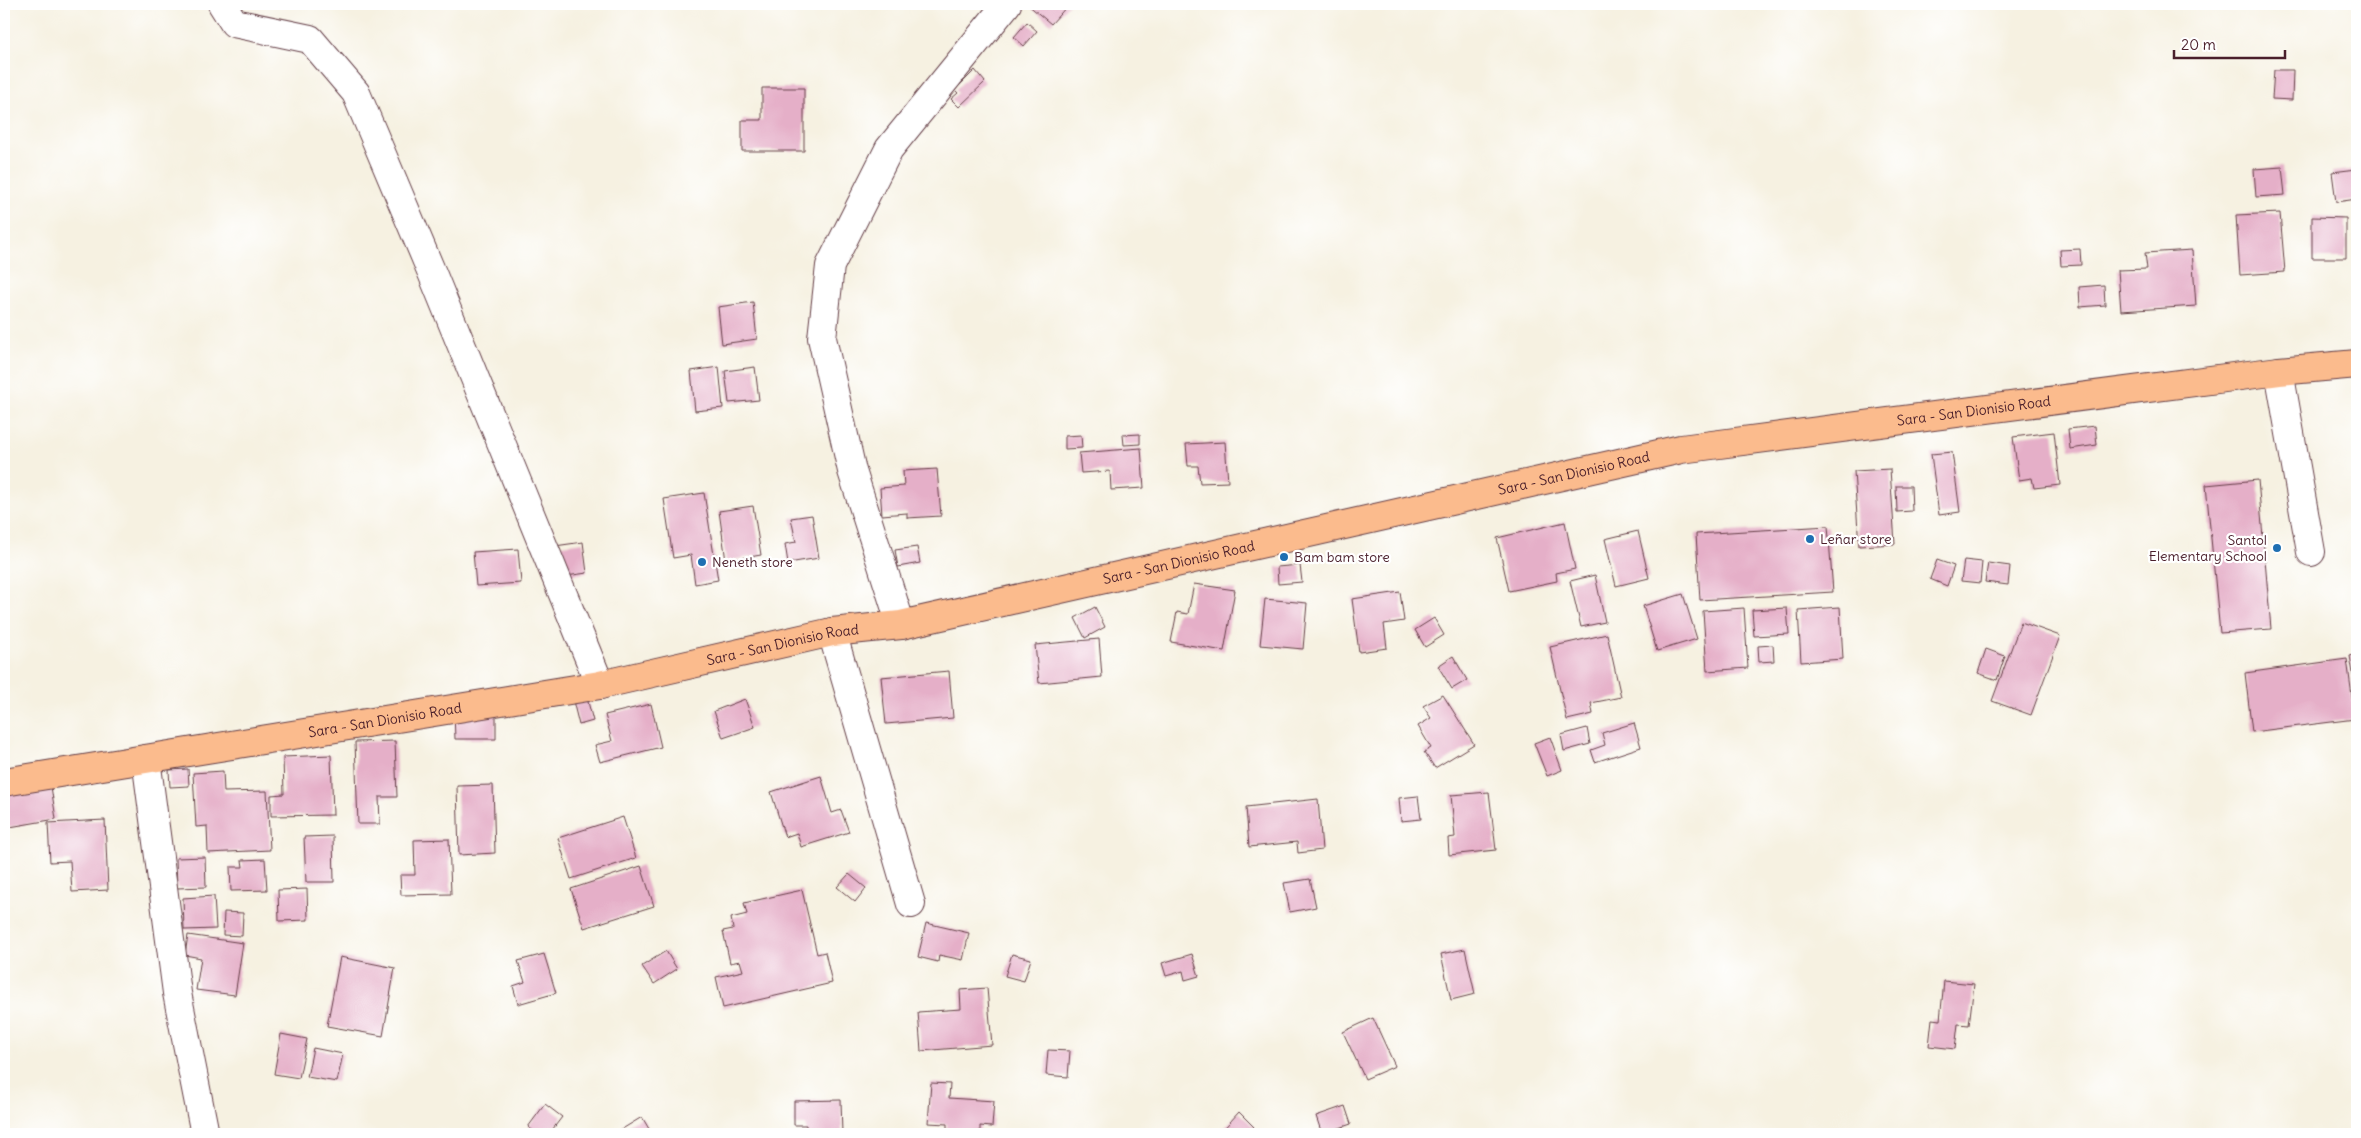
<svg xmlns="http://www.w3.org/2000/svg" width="2361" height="1138" viewBox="0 0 2361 1138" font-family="Delius,sans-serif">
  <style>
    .building { fill: #e5afc8 }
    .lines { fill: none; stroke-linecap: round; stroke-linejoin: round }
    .minor-casing { stroke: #643e46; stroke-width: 30 }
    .major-casing { stroke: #643e46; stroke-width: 30 }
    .minor { stroke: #fff; stroke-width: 28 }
    .major { stroke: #fbbb8d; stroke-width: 28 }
    .poi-dot { fill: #1f6fb2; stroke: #fff; stroke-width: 2 }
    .labels { text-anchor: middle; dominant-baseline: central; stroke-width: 4.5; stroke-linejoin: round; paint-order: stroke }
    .street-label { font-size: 14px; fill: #4a1f2b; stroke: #fff }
    .poi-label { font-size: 14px; fill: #4a1f2b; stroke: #fff; text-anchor: start }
  </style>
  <rect width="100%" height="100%" fill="#fff"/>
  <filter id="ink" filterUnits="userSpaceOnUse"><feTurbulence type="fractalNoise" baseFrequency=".02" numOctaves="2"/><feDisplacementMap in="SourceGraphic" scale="10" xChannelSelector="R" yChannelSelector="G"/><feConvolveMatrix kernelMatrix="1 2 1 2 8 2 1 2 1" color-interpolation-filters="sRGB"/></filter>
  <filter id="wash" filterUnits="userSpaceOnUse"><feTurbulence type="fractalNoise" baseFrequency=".0096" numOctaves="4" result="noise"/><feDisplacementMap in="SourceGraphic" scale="20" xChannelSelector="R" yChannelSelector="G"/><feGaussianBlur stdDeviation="1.12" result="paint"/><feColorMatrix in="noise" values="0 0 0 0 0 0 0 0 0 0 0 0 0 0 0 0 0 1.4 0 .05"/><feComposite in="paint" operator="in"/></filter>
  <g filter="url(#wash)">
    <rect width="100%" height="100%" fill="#f6f1e1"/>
    <g id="blocks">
      <g class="building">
        <path d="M1027 4H1069L1051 24Z"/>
        <path d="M1027 22 1037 31 1024 46 1014 37Z"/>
        <path d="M975 70 985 82 959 107 951 99 958 93 955 90Z"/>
        <path d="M2274 70H2293L2292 100 2272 99Z"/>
        <path d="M762 88H804V151H742V120H762Z"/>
        <path d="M2282 167 2285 195 2256 197 2254 169Z"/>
        <path d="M2357 169V199L2336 202 2332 172Z"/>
        <path d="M2280 213 2285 272 2240 275 2236 215Z"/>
        <path d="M2312 217 2346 218V258H2312Z"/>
        <path d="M2080 249 2081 265 2061 266 2060 250Z"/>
        <path d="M2192 250 2196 306 2121 311 2118 270 2147 269 2145 253Z"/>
        <path d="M2104 285 2105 305 2080 307 2079 287Z"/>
        <path d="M753 302 757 339 722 344 718 307Z"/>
        <path d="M719 367 723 408 695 411 691 371Z"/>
        <path d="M755 367 759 400 729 403 725 371Z"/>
        <path d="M2095 426 2097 445 2070 449 2068 429Z"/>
        <path d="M2054 432 2060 485 2034 488 2032 478 2019 480 2013 437Z"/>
        <path d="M1140 434V444L1124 445 1123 435Z"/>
        <path d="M1081 435 1082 448 1065 449V436Z"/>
        <path d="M1225 442 1228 482 1200 483 1198 466H1188L1186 444Z"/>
        <path d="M1141 448 1144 488 1111 490 1110 471 1081 473 1079 453Z"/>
        <path d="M1952 452 1960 512 1939 515 1931 454Z"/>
        <path d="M937 469 941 516 907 518V513L882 515 880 488 904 486 903 471Z"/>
        <path d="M1890 469 1895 544 1859 546 1854 471Z"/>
        <path d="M2258 480 2271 629 2220 633 2206 485Z"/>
        <path d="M1896 486H1911L1912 511 1897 512Z"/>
        <path d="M704 493 718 580 695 584 691 555 673 558 664 499Z"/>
        <path d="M753 506 761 555 726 561 719 511Z"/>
        <path d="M812 515 819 558 788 563 785 544 796 542 791 518Z"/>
        <path d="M1565 522 1575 569 1556 573 1557 581 1509 591 1497 538Z"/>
        <path d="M1828 526 1833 592 1700 600 1696 534Z"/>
        <path d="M1638 531 1649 578 1616 586 1605 539Z"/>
        <path d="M583 542 587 573 559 577 555 546Z"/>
        <path d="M917 547 920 563 898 567 895 550Z"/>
        <path d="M518 549 521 583 476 586 473 552Z"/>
        <path d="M1937 560 1954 566 1947 586 1930 579Z"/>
        <path d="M1964 560 1982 562 1980 583 1961 581Z"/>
        <path d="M1988 563 2010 566 2008 585 1985 582Z"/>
        <path d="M1300 565 1302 582 1278 584 1277 567Z"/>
        <path d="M1595 575 1605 622 1581 627 1570 581Z"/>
        <path d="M1194 584 1235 590 1224 651 1171 642 1177 612 1188 614Z"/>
        <path d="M1400 592 1404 621 1384 624 1387 648 1359 652 1352 599Z"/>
        <path d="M1683 594 1697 639 1657 651 1643 606Z"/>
        <path d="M1265 599 1307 603 1303 649 1260 645Z"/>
        <path d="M1095 607 1105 627 1085 638 1075 618Z"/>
        <path d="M1840 607 1843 659 1801 662 1798 610Z"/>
        <path d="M1744 608 1748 668 1707 671 1703 611Z"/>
        <path d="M1787 608 1789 634 1754 636 1752 610Z"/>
        <path d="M1434 618 1444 635 1425 647 1415 630Z"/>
        <path d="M2021 622 2060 636 2031 715 1992 701Z"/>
        <path d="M1607 634 1621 697 1591 703 1593 714 1567 720 1550 647Z"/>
        <path d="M1099 639 1102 677 1039 683 1035 645Z"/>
        <path d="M1773 645 1774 661 1759 662 1758 646Z"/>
        <path d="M1986 649 2005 656 1997 680 1978 673Z"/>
        <path d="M2357 654V691H2356L2350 656Z"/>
        <path d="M1453 656 1467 680 1452 689 1438 666Z"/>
        <path d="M2347 659 2355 719 2252 732 2245 673Z"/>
        <path d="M949 671 953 718 886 724 881 677Z"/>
        <path d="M1443 695 1474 744 1435 768 1424 752 1431 748 1418 726 1431 718 1423 706Z"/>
        <path d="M587 698 593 721 579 725 573 701Z"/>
        <path d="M745 699 755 727 723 738 714 711Z"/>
        <path d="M651 704 661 747 600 762 595 745 612 741 605 715Z"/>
        <path d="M496 710V739H455L454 711Z"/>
        <path d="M1634 723 1641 747 1595 762 1591 750 1605 745 1602 733Z"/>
        <path d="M1587 728 1590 744 1564 751 1561 735Z"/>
        <path d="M1550 737 1562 770 1547 776 1534 743Z"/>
        <path d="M395 741 397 797H379L380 824H358L355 742Z"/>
        <path d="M331 755 333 815 271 816V795L284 794 283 757Z"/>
        <path d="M188 769 189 786 170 787 169 770Z"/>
        <path d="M223 771 224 792 267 791 270 850 208 853 207 826 196 827 193 773Z"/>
        <path d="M821 776 832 813 841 810 849 832 801 847 797 833 785 837 771 792Z"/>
        <path d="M50 780 56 819 4 828V791Z"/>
        <path d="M493 785 495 853 459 855 457 786Z"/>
        <path d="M1489 792 1496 850 1449 855 1448 838 1455 837 1451 795Z"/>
        <path d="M1418 796 1421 819 1401 821 1399 798Z"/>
        <path d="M1318 799 1322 850 1298 853 1297 842 1249 847 1246 807Z"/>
        <path d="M623 817 636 858 571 879 558 838Z"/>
        <path d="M105 820 108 890 72 892 70 861 50 862 48 823Z"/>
        <path d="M333 836 334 882H306L304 837Z"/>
        <path d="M449 839 451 894 401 895 400 875H415L414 840Z"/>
        <path d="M205 857 206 887 177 888 176 858Z"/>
        <path d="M265 859 267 890 231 891 230 867H243L242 860Z"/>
        <path d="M641 866 654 906 584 928 571 889Z"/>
        <path d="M849 874 866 888 855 902 837 887Z"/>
        <path d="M1310 879 1316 907 1290 912 1284 883Z"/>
        <path d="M307 889 308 920 279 921 278 890Z"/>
        <path d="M802 890 817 954 825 952 832 983 723 1008 716 977 743 971 740 961 730 963 723 931 733 929 731 918 747 914 744 903Z"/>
        <path d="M214 896 216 929 184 930 183 898Z"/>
        <path d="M224 912 243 913 242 936 223 935Z"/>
        <path d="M926 923 969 933 963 960 939 955 938 962 918 957Z"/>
        <path d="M188 935 243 943 235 995 196 990 201 958 185 955Z"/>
        <path d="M1465 949 1475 994 1451 1000 1441 954Z"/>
        <path d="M666 951 677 969 654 984 642 966Z"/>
        <path d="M544 954 556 993 518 1004 513 986 525 982 518 961Z"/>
        <path d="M1012 954 1031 959 1024 981 1005 976Z"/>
        <path d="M1192 954 1199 976 1185 980 1183 971 1166 976 1162 963Z"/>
        <path d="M340 957 395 968 383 1036 327 1026Z"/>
        <path d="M1944 981 1974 984 1969 1025 1958 1024 1955 1049 1929 1046 1932 1019 1940 1020Z"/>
        <path d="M987 988 992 1045 921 1051 918 1012 961 1009 960 990Z"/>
        <path d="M1373 1018 1395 1066 1365 1079 1343 1032Z"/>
        <path d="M281 1034 307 1039 299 1078 274 1074Z"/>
        <path d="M313 1048 343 1054 337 1082 307 1077Z"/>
        <path d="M1048 1050 1070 1051 1068 1077 1046 1075Z"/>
        <path d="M931 1083 950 1084 949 1098 994 1101 992 1127 980 1126V1134H947V1124L928 1123Z"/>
        <path d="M841 1100 842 1134H806V1125H794V1101Z"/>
        <path d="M545 1104 562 1117 549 1134H538L528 1127Z"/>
        <path d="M1345 1106 1351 1124 1322 1134 1316 1116Z"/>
        <path d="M1239 1112 1254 1127 1248 1134H1222L1220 1133Z"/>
        <path d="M642 1117 652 1134H614Z"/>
      </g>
    </g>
  </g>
  <g filter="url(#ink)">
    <use href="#blocks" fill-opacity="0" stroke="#643e46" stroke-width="1"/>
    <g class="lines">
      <defs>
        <g id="minor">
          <path d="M222 4 234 23 310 39 356 93 432 273 600 685"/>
          <path d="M2279 371 2311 552"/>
          <path d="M901 625 852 471 822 338 830 266 889 149 1007 4"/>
          <path d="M832 632 911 904"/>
          <path d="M146 759 177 993 205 1134"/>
        </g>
        <g id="major">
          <path id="s1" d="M4 782 600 685 832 632 901 625 1681 449 2279 371 2357 364"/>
        </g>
      </defs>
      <use href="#minor" class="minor-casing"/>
      <use href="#major" class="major-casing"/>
      <use href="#minor" class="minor"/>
      <use href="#major" class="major"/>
    </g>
  </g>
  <g class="poi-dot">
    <circle cx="1810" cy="539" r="5"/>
    <circle cx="2277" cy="548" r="5"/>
    <circle cx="1284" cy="557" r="5"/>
    <circle cx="702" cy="562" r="5"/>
  </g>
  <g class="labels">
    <g class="street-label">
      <text stroke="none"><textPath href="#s1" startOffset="2006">Sara - San Dionisio Road</textPath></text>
      <text stroke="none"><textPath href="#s1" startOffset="1601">Sara - San Dionisio Road</textPath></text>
      <text stroke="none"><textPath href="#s1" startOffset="1196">Sara - San Dionisio Road</textPath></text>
      <text stroke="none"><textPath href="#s1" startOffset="791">Sara - San Dionisio Road</textPath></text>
      <text stroke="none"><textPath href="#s1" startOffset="386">Sara - San Dionisio Road</textPath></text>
    </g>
    <g class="poi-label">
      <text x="1820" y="539">Leñar store</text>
      <text x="2267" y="540" text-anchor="end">Santol<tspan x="2267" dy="16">Elementary School</tspan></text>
      <text x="1294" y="557">Bam bam store</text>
      <text x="712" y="562">Neneth store</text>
    </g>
  </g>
  <rect width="2361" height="1138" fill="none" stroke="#fff" stroke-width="20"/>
  <path d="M2174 50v8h111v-8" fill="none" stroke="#4a1f2b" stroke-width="2.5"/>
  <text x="2181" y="50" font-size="15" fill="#4a1f2b" stroke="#ffffff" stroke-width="4" paint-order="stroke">20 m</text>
</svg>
